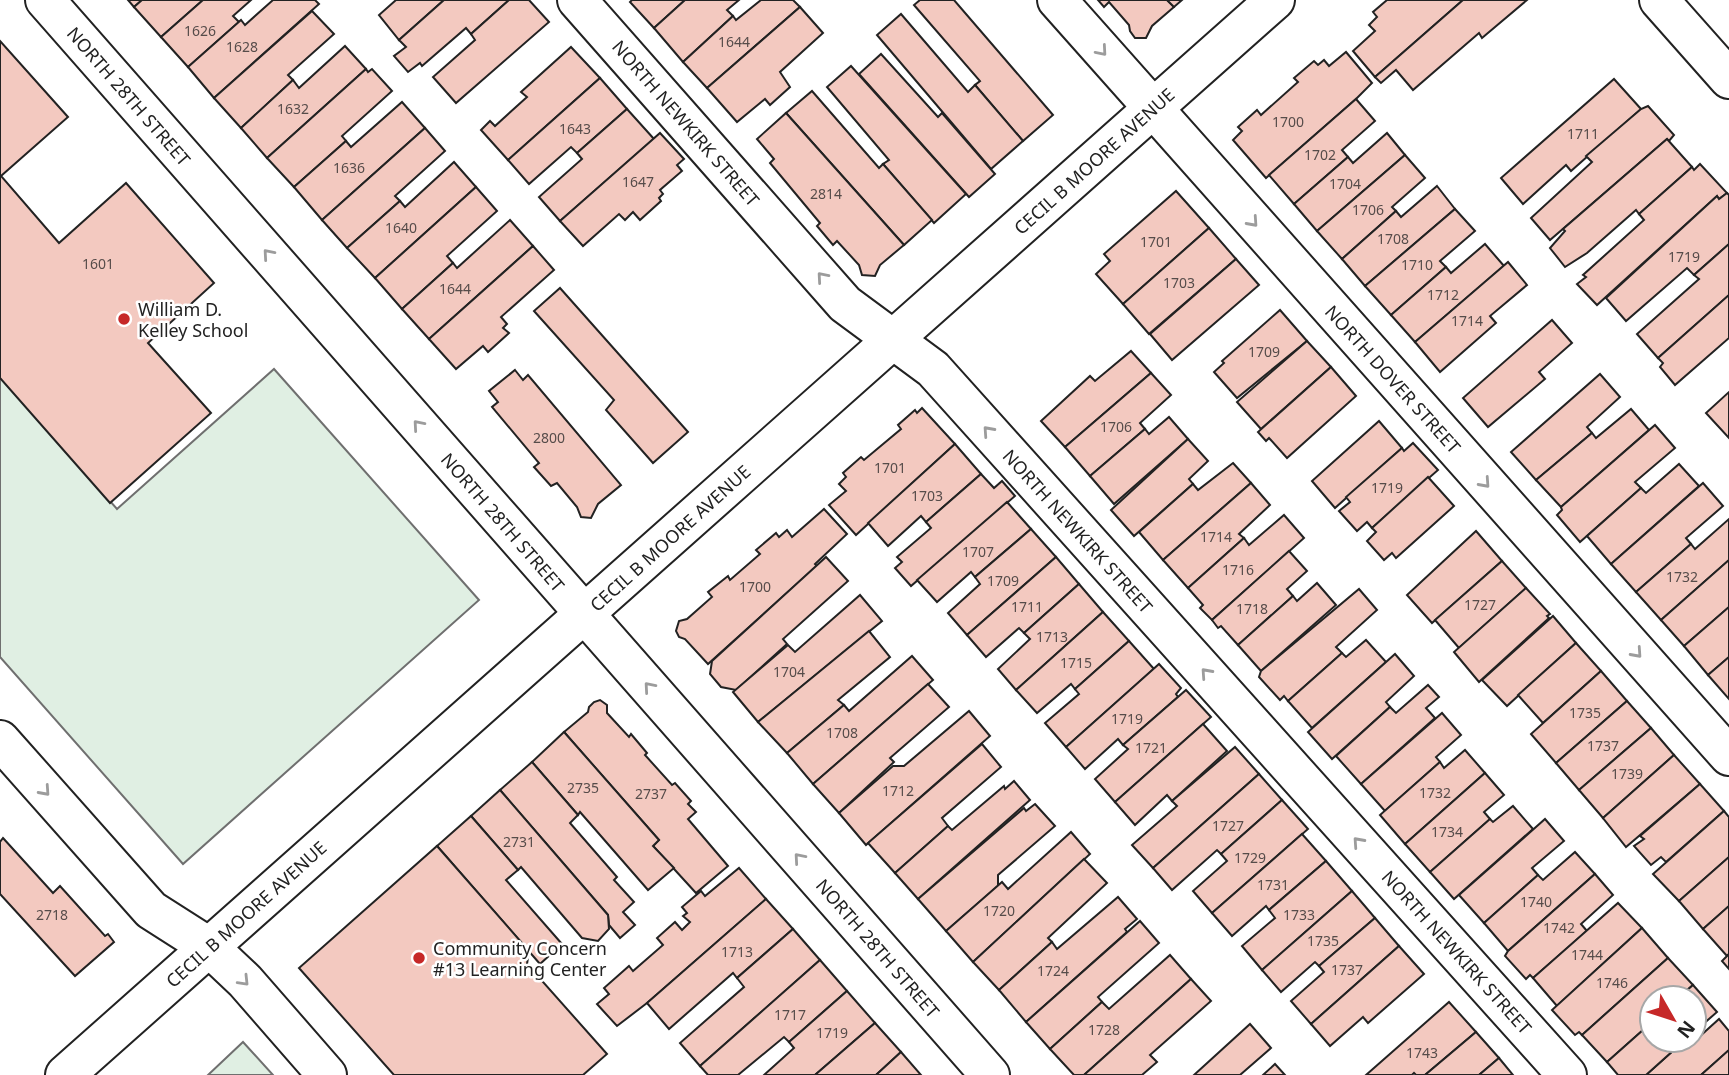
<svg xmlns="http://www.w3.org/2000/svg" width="1729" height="1075" viewBox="0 0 1729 1075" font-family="'Noto Sans',sans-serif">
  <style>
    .green { fill: #e0efe3; stroke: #6f6f6f; stroke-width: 2 }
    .building { fill: #f3c9c0; stroke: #222; stroke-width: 2 }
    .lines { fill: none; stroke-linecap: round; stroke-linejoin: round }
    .minor-casing { stroke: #222; stroke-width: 42 }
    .tertiary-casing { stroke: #222; stroke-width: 42 }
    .minor { stroke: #fff; stroke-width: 38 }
    .tertiary { stroke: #fff; stroke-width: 38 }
    .oneway { stroke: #9c9c9c }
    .poi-dot { fill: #c62828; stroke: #fff; stroke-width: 2.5 }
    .labels { text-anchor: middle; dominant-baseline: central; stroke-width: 5; stroke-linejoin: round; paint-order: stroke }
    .number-label { font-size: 14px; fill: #564c4a }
    .street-label { font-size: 18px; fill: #222; stroke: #fff }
    .poi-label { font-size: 18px; fill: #222; stroke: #fff; text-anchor: start }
  </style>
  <rect width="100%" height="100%" fill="#fff"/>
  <g class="green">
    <path d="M274 369 479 600 183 864 0 657V377L117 509Z"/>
    <path d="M243 1042 273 1075H208Z"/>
  </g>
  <g class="building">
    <path d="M128 0H142L134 7Z"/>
    <path d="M142 0H203L161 37 134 7Z"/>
    <path d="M203 0H251L233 16 239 22 188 67 161 37Z"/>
    <path d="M273 0H315L319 4 214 98 188 67 241 20 245 25Z"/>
    <path d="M396 0H444L399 40 379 15Z"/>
    <path d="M444 0H509L471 34 466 28 422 66 420 63 408 72 394 56 406 47 399 40Z"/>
    <path d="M509 0H529L549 22 456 103 433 77 475 40 471 34Z"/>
    <path d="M632 0H685L654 28 630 2Z"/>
    <path d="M685 0H739L727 10 733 16 683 62 654 28Z"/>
    <path d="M761 0H793L800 7 707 88 683 62 733 16 736 20Z"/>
    <path d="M920 0H954L1053 115 1023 141 975 85 980 81 914 5Z"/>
    <path d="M1098 0H1167L1174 7 1152 26 1146 38H1135L1130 31 1129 25 1109 2 1104 7Z"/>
    <path d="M1167 0H1182L1174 7Z"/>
    <path d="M1387 0H1463L1375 77 1353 51 1375 31 1369 25 1377 17 1373 12Z"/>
    <path d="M1463 0H1527L1482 38 1479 33 1413 90 1396 70 1381 83 1375 77Z"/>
    <path d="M800 7 823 33 780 72 790 87 770 105 765 99 737 122 707 88Z"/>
    <path d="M312 11 334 34 288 75 293 80 241 128 214 98Z"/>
    <path d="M901 14 968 92 975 85 1023 141 991 169 877 35Z"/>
    <path d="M0 41 68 117 1 176 59 243 126 183 214 283 148 343 211 413 110 503 0 378Z"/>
    <path d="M345 46 366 69 267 158 241 128 293 80 299 88Z"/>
    <path d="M571 47 600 78 508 160 481 130 490 121 495 126 527 97 521 92Z"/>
    <path d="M1346 52 1372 83 1356 99 1266 178 1233 140 1242 131 1238 127 1257 110 1261 115 1298 82 1294 78 1314 61 1318 65 1324 60 1329 66Z"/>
    <path d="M881 54 938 117 942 113 995 174 969 197 859 74Z"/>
    <path d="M851 66 966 194 934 223 883 164 889 160 827 87Z"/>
    <path d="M366 69 368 72 372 69 392 91 342 136 346 141 294 187 267 158Z"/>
    <path d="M600 78 627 109 577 153 571 147 529 184 508 160Z"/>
    <path d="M1614 79 1641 109 1571 171 1566 165 1523 204 1501 178Z"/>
    <path d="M812 91 879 168 883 164 932 220 904 245 786 113Z"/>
    <path d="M1356 99 1375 121 1342 150 1348 157 1294 204 1269 175Z"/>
    <path d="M402 102 425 128 322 220 294 187 346 141 351 147Z"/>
    <path d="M1648 106 1674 135 1669 141 1667 139 1550 240 1531 218 1592 162 1586 156 1641 109Z"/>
    <path d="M627 109 654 139 560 221 539 197 582 159 577 153Z"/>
    <path d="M786 113 904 245 880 265 875 276 862 275 859 265 837 241 833 245 817 226 820 223 770 163 774 159 757 139Z"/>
    <path d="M425 128 445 151 395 196 400 201 347 248 322 220Z"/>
    <path d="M660 133 684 159 677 165 682 171 660 190 663 194 659 198 661 201 640 220 633 212 625 220 619 214 583 246 560 221Z"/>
    <path d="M1387 133 1405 155 1317 231 1294 204 1348 157 1353 163Z"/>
    <path d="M1667 139 1692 167 1639 214 1636 210 1587 253 1565 267 1550 248 1565 231 1563 229Z"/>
    <path d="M1405 155 1425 178 1392 207 1396 211 1342 259 1317 231Z"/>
    <path d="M454 162 476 187 375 278 347 248 400 201 405 207Z"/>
    <path d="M1700 164 1727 193 1719 199 1717 196 1597 305 1577 284 1586 277 1583 275 1644 220 1639 214 1692 167 1694 170Z"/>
    <path d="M1437 186 1455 209 1365 286 1342 259 1396 211 1401 217Z"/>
    <path d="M476 187 497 211 447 256 453 263 402 309 375 278Z"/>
    <path d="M1176 191 1209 228 1123 304 1096 274 1110 261 1104 254Z"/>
    <path d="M1727 193 1729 195V244L1694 275 1687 268 1626 321 1606 298 1717 196 1719 199Z"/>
    <path d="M1455 209 1475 231 1440 261 1446 267 1391 315 1365 286Z"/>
    <path d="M510 220 533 246 429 339 402 309 453 263 457 268Z"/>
    <path d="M1209 228 1236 259 1149 334 1123 304Z"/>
    <path d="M1485 244 1504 266 1415 342 1391 315 1446 267 1451 273Z"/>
    <path d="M1729 244V295L1658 358 1637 334 1699 279 1694 275Z"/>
    <path d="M533 246 554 270 501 317 507 324 503 328 509 333 488 352 483 346 456 369 429 339Z"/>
    <path d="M1236 259 1259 285 1172 360 1150 334Z"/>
    <path d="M1508 262 1527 285 1490 316 1496 323 1440 372 1415 342Z"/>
    <path d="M560 288 688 432 653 463 606 410 614 400 534 311Z"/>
    <path d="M1729 295V338L1675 385 1660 367 1663 363 1658 358Z"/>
    <path d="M1280 310 1307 341 1237 398 1214 372 1224 363 1222 361Z"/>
    <path d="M1552 320 1572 343 1539 372 1545 379 1488 427 1463 398Z"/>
    <path d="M1307 341 1331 367 1261 429 1237 402Z"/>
    <path d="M1131 351 1151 373 1065 447 1041 421 1090 376 1095 381Z"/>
    <path d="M1331 367 1356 396 1287 458 1269 438 1266 441 1258 432Z"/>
    <path d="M515 370 523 380 528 375 621 485 598 504 591 518 581 517 577 507 557 483 551 486 534 467 539 463 492 407 498 402 489 391Z"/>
    <path d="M1151 373 1171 395 1140 423 1145 429 1090 476 1065 447Z"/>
    <path d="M1600 374 1620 397 1587 427 1592 433 1536 480 1511 452Z"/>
    <path d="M1729 392V438L1706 413Z"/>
    <path d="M922 408 955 444 856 535 829 505 846 491 839 484 846 477 843 473 861 457 864 460 901 429 898 425 915 410 917 413Z"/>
    <path d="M1631 409 1649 430 1561 507 1536 480 1592 433 1596 438Z"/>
    <path d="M1169 417 1188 439 1114 504 1090 476 1145 429 1149 434Z"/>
    <path d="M1379 421 1402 448 1335 508 1312 481Z"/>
    <path d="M1655 425 1675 448 1635 482 1641 488 1580 542 1557 515 1562 510 1561 507Z"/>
    <path d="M1188 439 1208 461 1189 479 1193 484 1134 536 1111 510Z"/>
    <path d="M1413 443 1438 470 1372 528 1367 522 1357 531 1339 511 1350 502 1346 497 1402 448 1404 451Z"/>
    <path d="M955 444 981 474 926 522 921 516 888 546 868 523Z"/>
    <path d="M1233 463 1251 483 1163 560 1139 532 1193 484 1198 490Z"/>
    <path d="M1679 464 1699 486 1611 564 1587 536 1641 488 1646 493Z"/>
    <path d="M981 474 994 488 1002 481 1015 496 911 586 895 568 902 562 897 557 931 528 926 522Z"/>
    <path d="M1428 477 1454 506 1396 558 1392 553 1384 560 1367 541 1376 532 1372 528Z"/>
    <path d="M1251 483 1270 505 1239 534 1244 538 1188 588 1163 560Z"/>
    <path d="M1703 483 1723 506 1686 538 1691 544 1636 592 1611 564Z"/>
    <path d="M1007 502 1031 529 975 577 971 572 937 602 917 580Z"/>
    <path d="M824 509 847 534 815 564 817 566 708 664 685 639 679 637 676 631 679 621 687 619 712 597 708 592 728 576 730 580 760 554 756 550 776 533 779 537 787 530 792 537Z"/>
    <path d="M1284 515 1304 538 1212 620 1200 608 1203 605 1188 588 1244 538 1249 545Z"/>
    <path d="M1729 519V560L1661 620 1636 592 1691 544 1695 549Z"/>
    <path d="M1031 529 1056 557 967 635 948 613 980 584 975 577Z"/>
    <path d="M1476 531 1502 561 1432 623 1407 595Z"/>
    <path d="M1289 551 1307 571 1287 589 1293 596 1238 645 1221 626 1218 628 1212 620Z"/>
    <path d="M826 557 848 581 783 639 787 644 736 690 721 687 710 674 712 661Z"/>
    <path d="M1056 557 1079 584 1024 633 1019 628 986 657 967 635Z"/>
    <path d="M1729 560V607L1684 646 1661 620Z"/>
    <path d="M1502 561 1526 588 1459 648 1435 620Z"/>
    <path d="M1317 583 1336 605 1261 671 1238 645 1293 596 1297 601Z"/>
    <path d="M1079 584 1103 612 1016 690 998 669 1030 639 1024 633Z"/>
    <path d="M1526 588 1550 614 1547 616 1549 618 1479 682 1454 652Z"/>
    <path d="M1359 589 1377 610 1336 647 1342 653 1288 701 1284 696 1280 700 1259 677 1261 671Z"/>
    <path d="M860 595 882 621 758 722 733 692 788 645 795 652Z"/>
    <path d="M1729 607V657L1708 675 1684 646Z"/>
    <path d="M1103 612 1129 641 1075 689 1071 684 1037 713 1016 690Z"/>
    <path d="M1553 616 1576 643 1507 706 1482 680Z"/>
    <path d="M869 631 890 657 838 700 844 705 787 753 758 722Z"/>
    <path d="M1366 640 1386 662 1312 728 1288 701 1342 653 1346 657Z"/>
    <path d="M1129 641 1154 669 1066 747 1045 723 1079 694 1075 689Z"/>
    <path d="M1576 643 1601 671 1543 723 1518 695Z"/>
    <path d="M1395 654 1414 676 1386 702 1390 707 1332 759 1308 732Z"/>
    <path d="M912 656 933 680 813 784 787 753 844 705 849 711Z"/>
    <path d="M1729 657V699L1708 675Z"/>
    <path d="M1159 664 1181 688 1176 694 1178 697 1123 745 1118 739 1085 769 1066 747Z"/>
    <path d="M1601 671 1627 701 1556 763 1531 734Z"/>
    <path d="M928 684 949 707 890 758 894 762 839 813 813 784Z"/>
    <path d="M1428 685 1439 697 1426 708 1435 718 1361 784 1336 756 1390 707 1396 713Z"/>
    <path d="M1186 690 1211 717 1115 802 1095 779 1128 749 1123 745Z"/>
    <path d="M600 700 607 705V713L629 737 631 734 647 753 645 755 672 785 675 783 691 801 688 804 696 812 688 819 728 866 696 893 653 846 659 840 564 732 588 712 589 707 594 702Z"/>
    <path d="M1627 701 1651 728 1579 790 1556 763Z"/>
    <path d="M969 711 990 736 866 845 839 813 893 766H904Z"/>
    <path d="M1442 713 1461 735 1436 757 1440 762 1385 811 1361 784Z"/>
    <path d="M1203 724 1227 751 1172 801 1167 795 1135 825 1115 802Z"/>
    <path d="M1651 728 1674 755 1603 818 1579 790Z"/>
    <path d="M564 732 659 840 653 846 674 868 648 890 580 812 578 815 532 762Z"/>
    <path d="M982 744 1001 767 942 818 948 826 895 873 868 843Z"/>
    <path d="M1235 747 1259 774 1153 868 1132 845 1177 806 1172 801Z"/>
    <path d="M1465 750 1485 773 1405 844 1380 815 1440 762 1444 768Z"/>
    <path d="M1674 755 1700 784 1626 847 1603 818Z"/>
    <path d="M532 762 578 815 570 823 617 877 614 880 634 902 623 912 635 925 620 938 609 925 608 915 500 790Z"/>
    <path d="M1485 773 1504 795 1484 812 1490 819 1430 872 1405 844Z"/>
    <path d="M1259 774 1282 800 1221 854 1217 850 1172 890 1153 868Z"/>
    <path d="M1014 781 1030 800 918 899 895 873 948 826 952 830 1004 786 1005 789Z"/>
    <path d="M1700 784 1724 811 1666 862 1661 857 1651 865 1634 846 1644 839 1640 836Z"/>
    <path d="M500 790 608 915 609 929 598 941 582 938 521 867 518 870 471 816Z"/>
    <path d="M1282 800 1308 829 1212 913 1193 891 1227 861 1221 854Z"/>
    <path d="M1035 804 1055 826 998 875V886L946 931 918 899 1024 808 1026 811Z"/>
    <path d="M1513 806 1533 829 1454 899 1430 872 1490 819 1493 822Z"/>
    <path d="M1724 811 1729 817V857L1679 901 1653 874Z"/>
    <path d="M471 816 518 870 506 880 562 944 540 964 437 846Z"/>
    <path d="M1545 819 1564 841 1532 868 1538 875 1484 923 1459 895Z"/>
    <path d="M1071 832 1090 854 973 962 946 931 1002 882 1008 889Z"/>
    <path d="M1302 834 1326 861 1269 910 1266 906 1232 936 1212 913Z"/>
    <path d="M3 838 53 893 60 886 105 936 108 934 114 942 75 976 0 894V842Z"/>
    <path d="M437 846 529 951 527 964 607 1054 583 1075H394L299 968Z"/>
    <path d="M1575 852 1595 874 1508 951 1484 923 1538 875 1543 880Z"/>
    <path d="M1729 857V906L1703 929 1679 901Z"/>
    <path d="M1084 859 1107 883 1048 938 1052 942 999 990 973 962Z"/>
    <path d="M1326 861 1352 891 1262 970 1242 946 1275 918 1269 910Z"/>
    <path d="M739 868 766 899 647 1003 617 1026 597 1004 609 994 604 988 629 966 633 971 663 945 657 938 675 922 682 930 690 922 683 916 687 913 682 907 701 891 705 896Z"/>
    <path d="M1595 874 1613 895 1581 924 1587 931 1533 978 1530 975 1526 979 1505 956 1508 951Z"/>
    <path d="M1352 891 1375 918 1319 966 1315 962 1281 992 1262 970Z"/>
    <path d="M1118 897 1137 919 1125 929 1127 932 1026 1022 999 990 1052 942 1057 949Z"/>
    <path d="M766 899 793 929 737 978 733 973 669 1029 647 1003Z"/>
    <path d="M1618 903 1642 928 1557 1006 1533 978Z"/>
    <path d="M1729 906V954L1727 956 1703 929Z"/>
    <path d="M1375 918 1399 946 1311 1024 1291 1001 1324 972 1319 966Z"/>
    <path d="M1140 921 1159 943 1098 997 1102 1002 1050 1049 1026 1022Z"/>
    <path d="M1642 928 1668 958 1582 1035 1579 1032 1575 1035 1552 1010Z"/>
    <path d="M793 929 820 960 700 1066 680 1043 744 987 737 978Z"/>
    <path d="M1399 946 1424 974 1368 1023 1363 1017 1330 1046 1311 1024Z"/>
    <path d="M1729 954V969L1722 961Z"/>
    <path d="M1170 955 1191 979 1084 1075H1074L1050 1049 1102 1002 1109 1009Z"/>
    <path d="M1668 958 1693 985 1678 998H1652V1022L1607 1062 1582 1035Z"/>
    <path d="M820 960 847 991 789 1042 784 1037 738 1075H708L700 1066Z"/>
    <path d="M1191 979 1211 1001 1150 1055 1157 1062 1142 1075H1084Z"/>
    <path d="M1693 985 1717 1012 1694 1032V998H1678Z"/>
    <path d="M847 991 875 1023 815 1075H764L794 1048 789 1042Z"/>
    <path d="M1449 1002 1476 1032 1425 1075H1416L1414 1073 1412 1075H1366Z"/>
    <path d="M1719 1019 1729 1031V1050L1701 1075H1646L1684 1041 1689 1046Z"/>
    <path d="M1652 1022V1040H1685L1646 1075H1618L1607 1062Z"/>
    <path d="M875 1023 901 1052 876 1075H815Z"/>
    <path d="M1250 1024 1271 1048 1240 1075H1194Z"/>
    <path d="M1476 1032 1499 1058 1479 1075H1425Z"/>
    <path d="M1729 1050V1075H1701Z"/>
    <path d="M901 1052 921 1075H876Z"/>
    <path d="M1499 1058 1513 1075H1479Z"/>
    <path d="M1275 1064 1285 1075H1263Z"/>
  </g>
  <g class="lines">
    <defs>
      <g id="minor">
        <path d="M45 0 990 1075"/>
        <path d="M577 0 845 304 933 369 1567 1075"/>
        <path d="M1057 0 1729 756"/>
        <path d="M0 740 151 910 209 947 245 981 327 1075"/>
      </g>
      <g id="tertiary">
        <path d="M1659 0 1729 79"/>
        <path d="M65 1075 1275 0"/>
      </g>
    </defs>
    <use href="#minor" class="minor-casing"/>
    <use href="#tertiary" class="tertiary-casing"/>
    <use href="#minor" class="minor"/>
    <use href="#tertiary" class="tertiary"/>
  </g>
  <defs><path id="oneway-chevron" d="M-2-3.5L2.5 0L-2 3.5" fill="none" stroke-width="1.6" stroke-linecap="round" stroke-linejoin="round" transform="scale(1.75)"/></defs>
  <g class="oneway">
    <use href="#oneway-chevron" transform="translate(1102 51) rotate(49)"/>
    <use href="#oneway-chevron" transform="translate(1253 222) rotate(48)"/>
    <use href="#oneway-chevron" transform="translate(268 254) rotate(-131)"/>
    <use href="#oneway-chevron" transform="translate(822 277) rotate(-131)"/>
    <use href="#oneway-chevron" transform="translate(418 425) rotate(-131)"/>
    <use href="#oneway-chevron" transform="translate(988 431) rotate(-132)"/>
    <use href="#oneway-chevron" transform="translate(1485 483) rotate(48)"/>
    <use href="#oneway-chevron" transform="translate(1637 653) rotate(48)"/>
    <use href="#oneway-chevron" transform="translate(1206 673) rotate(-132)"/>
    <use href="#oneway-chevron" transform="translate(649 687) rotate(-131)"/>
    <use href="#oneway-chevron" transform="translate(45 791) rotate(48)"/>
    <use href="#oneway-chevron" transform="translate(1358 842) rotate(-132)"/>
    <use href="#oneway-chevron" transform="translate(799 858) rotate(-131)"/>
    <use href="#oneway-chevron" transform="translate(244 981) rotate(46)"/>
  </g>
  <g class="poi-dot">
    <circle cx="124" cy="319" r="7"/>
    <circle cx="419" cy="958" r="7"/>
  </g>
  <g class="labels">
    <g class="number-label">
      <text x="200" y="30">1626</text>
      <text x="734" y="41">1644</text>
      <text x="242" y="46">1628</text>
      <text x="293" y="108">1632</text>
      <text x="1288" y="121">1700</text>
      <text x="575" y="128">1643</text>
      <text x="1583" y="133">1711</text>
      <text x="1320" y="154">1702</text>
      <text x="349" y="167">1636</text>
      <text x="638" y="181">1647</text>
      <text x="1345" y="183">1704</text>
      <text x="826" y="193">2814</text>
      <text x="1368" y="209">1706</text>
      <text x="401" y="227">1640</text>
      <text x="1393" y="238">1708</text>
      <text x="1156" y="241">1701</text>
      <text x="1684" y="256">1719</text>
      <text x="98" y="263">1601</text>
      <text x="1417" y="264">1710</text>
      <text x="1179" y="282">1703</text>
      <text x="455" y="288">1644</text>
      <text x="1443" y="294">1712</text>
      <text x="1467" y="320">1714</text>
      <text x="1264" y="351">1709</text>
      <text x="1116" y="426">1706</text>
      <text x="549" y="437">2800</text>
      <text x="890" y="467">1701</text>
      <text x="1387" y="487">1719</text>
      <text x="927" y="495">1703</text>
      <text x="1216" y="536">1714</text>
      <text x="978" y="551">1707</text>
      <text x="1238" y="569">1716</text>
      <text x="1682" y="576">1732</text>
      <text x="1003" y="580">1709</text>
      <text x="755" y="586">1700</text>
      <text x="1480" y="604">1727</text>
      <text x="1027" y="606">1711</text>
      <text x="1252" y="608">1718</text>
      <text x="1052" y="636">1713</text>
      <text x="1076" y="662">1715</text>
      <text x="789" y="671">1704</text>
      <text x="1585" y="712">1735</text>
      <text x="1127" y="718">1719</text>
      <text x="842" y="732">1708</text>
      <text x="1603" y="745">1737</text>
      <text x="1151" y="747">1721</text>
      <text x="1627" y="773">1739</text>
      <text x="583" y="787">2735</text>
      <text x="898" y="790">1712</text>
      <text x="1435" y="792">1732</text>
      <text x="651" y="793">2737</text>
      <text x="1228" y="825">1727</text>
      <text x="1447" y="831">1734</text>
      <text x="519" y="841">2731</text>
      <text x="1250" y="857">1729</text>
      <text x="1273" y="884">1731</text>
      <text x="1536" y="901">1740</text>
      <text x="999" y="910">1720</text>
      <text x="52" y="914">2718</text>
      <text x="1299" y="914">1733</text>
      <text x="1559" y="927">1742</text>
      <text x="1323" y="940">1735</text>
      <text x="737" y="951">1713</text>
      <text x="1587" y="954">1744</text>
      <text x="1347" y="969">1737</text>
      <text x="1053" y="970">1724</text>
      <text x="1612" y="982">1746</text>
      <text x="790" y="1014">1717</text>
      <text x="1104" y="1029">1728</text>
      <text x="832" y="1032">1719</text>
      <text x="1422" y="1052">1743</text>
    </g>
    <g class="street-label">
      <text transform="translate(129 96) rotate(49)">NORTH 28TH STREET</text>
      <text transform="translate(686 123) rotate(49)">NORTH NEWKIRK STREET</text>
      <text transform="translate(1094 161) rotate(-42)">CECIL B MOORE AVENUE</text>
      <text transform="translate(1393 379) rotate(48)">NORTH DOVER STREET</text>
      <text transform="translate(503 522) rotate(49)">NORTH 28TH STREET</text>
      <text transform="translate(1078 531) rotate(48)">NORTH NEWKIRK STREET</text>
      <text transform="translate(670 538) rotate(-42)">CECIL B MOORE AVENUE</text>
      <text transform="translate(246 914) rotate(-42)">CECIL B MOORE AVENUE</text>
      <text transform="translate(878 948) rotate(49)">NORTH 28TH STREET</text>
      <text transform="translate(1457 952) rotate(48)">NORTH NEWKIRK STREET</text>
    </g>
    <g class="poi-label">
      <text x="138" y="309">William D.<tspan x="138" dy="21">Kelley School</tspan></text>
      <text x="433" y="948">Community Concern<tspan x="433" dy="21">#13 Learning Center</tspan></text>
    </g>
  </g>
  <g transform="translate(1673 1019) rotate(129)"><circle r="33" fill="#ffffff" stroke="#a7a7a7" stroke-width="2"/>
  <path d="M0-5L12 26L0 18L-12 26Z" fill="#c62828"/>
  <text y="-10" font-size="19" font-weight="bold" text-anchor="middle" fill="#222222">N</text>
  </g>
</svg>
